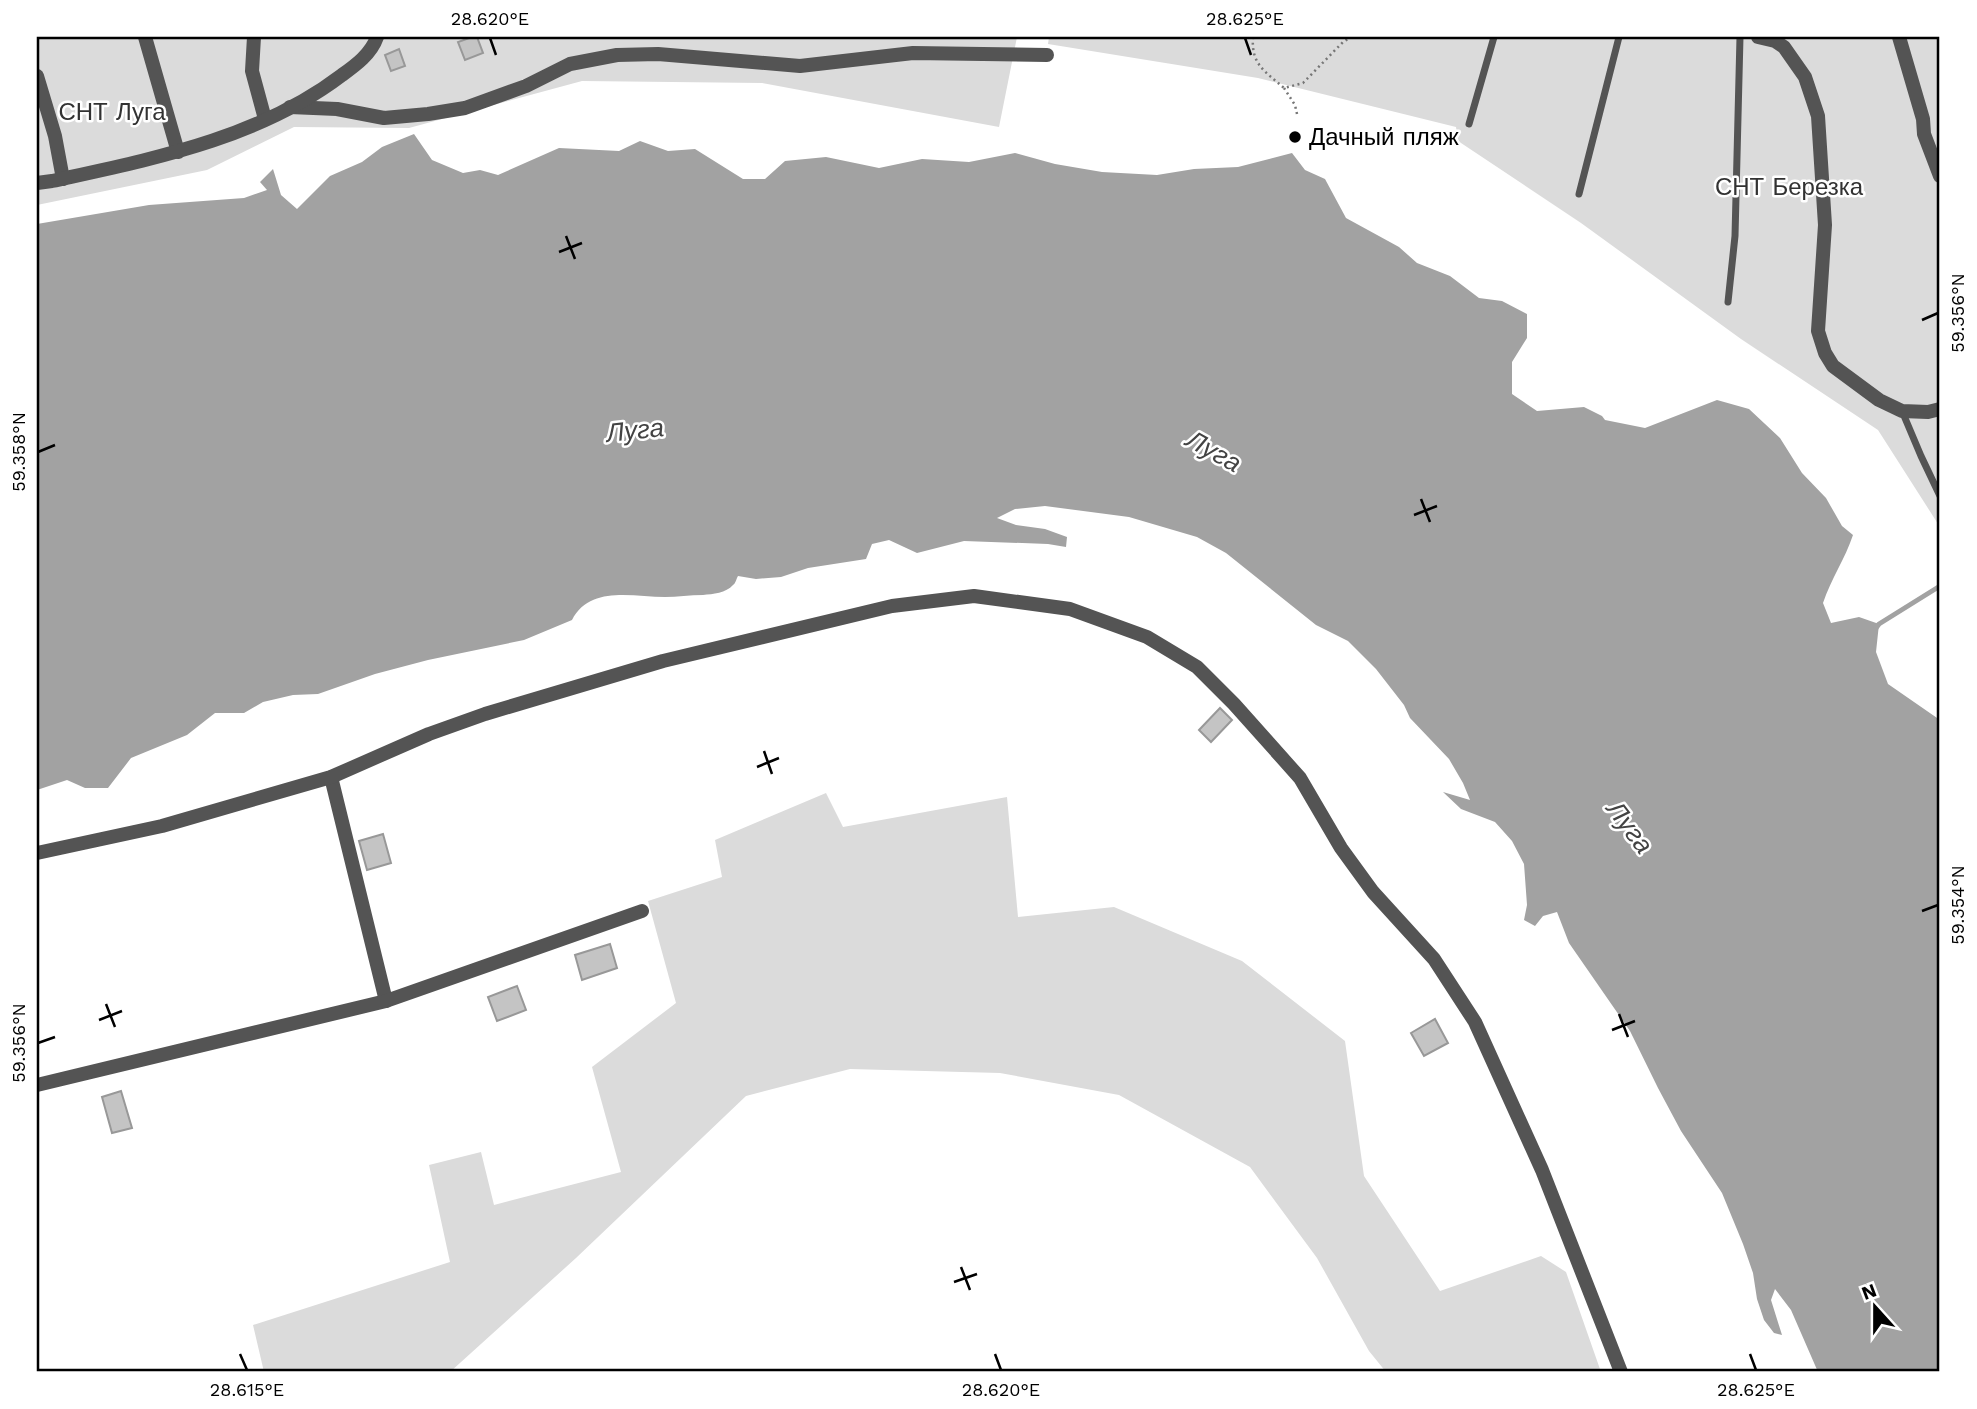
<svg xmlns="http://www.w3.org/2000/svg" width="1977" height="1409" viewBox="0 0 1977 1409" font-family="'Work Sans',sans-serif">
  <style>
    .green { fill: #dbdbdb }
    .water { fill: #a2a2a2 }
    .lines { fill: none; stroke-linecap: round; stroke-linejoin: round }
    .stream { stroke: #a2a2a2; stroke-width: 5 }
    .building { fill: #c4c4c4; stroke: #989898; stroke-width: 2 }
    .path { stroke: #767676; stroke-width: 2.5; stroke-dasharray: 2 3.5; stroke-linecap: butt }
    .lane { stroke: #545454; stroke-width: 7 }
    .street { stroke: #545454; stroke-width: 14 }
    .ticks { fill: none; stroke: #000; stroke-width: 2.5 }
    .poi-dot { fill: #000; stroke: #fff; stroke-width: 2.5 }
    .labels { text-anchor: middle; dominant-baseline: central; stroke-width: 5; stroke-linejoin: round; paint-order: stroke }
    .park-label { font-size: 24px; fill: #323232; stroke: #fff }
    .poi-label { font-size: 24px; fill: #000; stroke: #fff; text-anchor: start }
    .water-label { font-size: 26px; font-style: italic; fill: #434343; stroke: #fff }
    .neatline { fill: none; stroke: #000; stroke-width: 2.5 }
    .ticks-label { font-size: 18px; text-anchor: middle; fill: #000 }
  </style>
  <rect width="100%" height="100%" fill="#fff"/>
  <g class="green">
    <path d="M37 37H1017L999 127 762 83 582 81 409 128 294 127 207 170 37 205Z"/>
    <path d="M1049 37H1723L1729 39 1730 37H1940V527L1878 430 1741 339 1581 223 1458 141 1456 127 1258 78 1048 44Z"/>
    <path d="M826 793 843 827 1007 797 1018 917 1114 907 1242 961 1345 1041 1364 1176 1440 1291 1541 1256 1566 1272 1601 1372H1386L1369 1351 1317 1258 1250 1167 1119 1095 1000 1073 850 1069 746 1096 576 1258 450 1372H264L253 1325 450 1262 429 1165 481 1152 494 1205 621 1172 592 1067 676 1003 648 901 722 877 715 840Z"/>
  </g>
  <path class="water" d="M414 134 432 160 463 173 480 170 498 175 559 148 619 151 640 141 668 151 695 149 743 179H765L785 161 826 157 879 168 922 159 969 162 1015 153 1055 164 1102 172 1157 175 1194 169 1238 167 1292 153 1305 170 1325 179 1346 218 1399 247 1417 263 1450 276 1479 298 1502 301 1527 314V338L1512 362V394L1537 411 1584 407 1602 416 1605 420 1645 428 1717 400 1749 409 1780 438 1802 473 1826 498 1842 526 1853 535C1845 559 1831 579 1823 603L1831 623 1859 617 1879 624 1876 652 1888 684 1940 720V1372H1818L1791 1310 1775 1289 1771 1300 1782 1335 1774 1333 1764 1320 1757 1299 1753 1273 1743 1244 1722 1193 1681 1131 1658 1088 1630 1031 1569 943 1557 912 1543 916 1535 926 1524 920 1527 905 1524 864 1512 841 1495 822 1461 809 1443 792 1470 800 1463 783 1449 759 1410 718 1404 705 1376 669 1348 641 1316 625 1226 553 1197 537 1129 517 1045 506 1015 509 997 518 1016 525 1045 529 1067 537 1066 547 1048 544 964 541 917 553 889 540 872 544 866 559 808 568 781 577 756 579 738 576C736 579 736 583 733 585 726 593 713 594 703 595 690 595 677 597 665 597 633 597 590 585 572 620L524 640 428 660 375 674 318 694 293 695 263 702 244 713H215L187 735 131 758 108 788H85L67 780 37 790V224L149 205 244 198 267 190 260 182 273 169 281 195 297 209 330 176 362 162 382 147Z"/>
  <g class="lines">
    <path class="stream" d="M1876 628 1879 624 1940 586"/>
  </g>
  <g class="building">
    <path d="M472 37H477L483 53 465 60 458 42Z"/>
    <path d="M399 49 405 66 391 71 385 55Z"/>
    <path d="M1220 708 1232 720 1211 742 1199 730Z"/>
    <path d="M383 834 391 863 367 870 359 841Z"/>
    <path d="M610 944 617 968 582 980 575 955Z"/>
    <path d="M517 986 526 1010 497 1021 488 997Z"/>
    <path d="M1435 1019 1448 1043 1424 1056 1411 1033Z"/>
    <path d="M121 1091 132 1128 112 1133 102 1097Z"/>
  </g>
  <g class="lines">
    <g class="path">
      <path d="M1253 37C1251 65 1265 71 1284 88L1303 83 1343 42 1351 37"/>
      <path d="M1284 88 1295 105 1297 114"/>
    </g>
    <g class="lane">
      <path d="M1469 124 1494 37"/>
      <path d="M1579 194 1619 37"/>
      <path d="M1728 302 1735 236 1740 37"/>
      <path d="M1902 411 1921 456 1940 496"/>
    </g>
    <g class="street">
      <path d="M145 37 178 152"/>
      <path d="M254 37 252 71 265 119"/>
      <path d="M1758 37 1775 41 1784 47 1805 77 1818 116 1825 225 1818 331 1825 353 1833 366 1879 400 1902 411 1928 412 1940 409"/>
      <path d="M1899 37 1923 119 1924 134 1940 176"/>
      <path d="M37 76 55 136 63 179"/>
      <path d="M290 107 337 109 384 118 428 114 465 108 526 86 570 64 617 55 658 54 800 66 913 53 1047 55"/>
      <path d="M37 183 52 181C152 159 258 139 342 75 356 65 371 54 377 37"/>
      <path d="M331 777 386 1001"/>
      <path d="M37 853 162 826 331 777 429 734 485 714 663 661 892 606 974 596 1070 609 1147 637 1197 667 1234 704 1300 778 1341 848 1373 892 1434 959 1475 1022 1542 1170 1621 1372"/>
      <path d="M37 1085 386 1001 642 911"/>
    </g>
  </g>
  <path class="ticks" d="M490 38 496 55M1245 38 1251 55M566 236 575 259M559 252 582 243M1922 320 1938 313M38 452 55 445M1421 499 1430 522M1414 515 1437 506M764 751 772 774M757 767 779 758M1922 911 1938 905M106 1004 115 1027M1619 1014 1628 1037M99 1020 122 1011M1612 1030 1635 1021M38 1043 55 1037M961 1267 970 1290M954 1282 977 1274M240 1354 247 1370M995 1354 1001 1370M1750 1354 1756 1370"/>
  <circle class="poi-dot" cx="1295" cy="137" r="7"/>
  <g class="labels">
    <g class="park-label">
      <text x="112" y="112">СНТ Луга</text>
      <text x="1789" y="187">СНТ Березка</text>
    </g>
    <g class="poi-label">
      <text x="1309" y="137">Дачный пляж</text>
    </g>
    <g class="water-label">
      <text transform="translate(635 430) rotate(-6)">Луга</text>
      <text transform="translate(1214 451) rotate(29)">Луга</text>
      <text transform="translate(1630 827) rotate(53)">Луга</text>
    </g>
  </g>
  <rect width="1977" height="1409" fill="none" stroke="#ffffff" stroke-width="77"/>
  <g transform="translate(1875 1307) rotate(339)" stroke="#ffffff" stroke-width="5" paint-order="stroke">
  <path d="M0-5L12 26L0 18L-12 26Z" fill="#000000"/>
  <text y="-10" font-size="19" font-weight="bold" text-anchor="middle" fill="#000000">N</text>
  </g>
  <rect x="38" y="38" width="1900" height="1332" class="neatline"/>
  <g class="ticks-label">
    <text x="490" y="25">28.620°E</text>
    <text x="1245" y="25">28.625°E</text>
    <text transform="translate(1958 313) rotate(-90)" y="6">59.356°N</text>
    <text transform="translate(19 452) rotate(-90)" y="6">59.358°N</text>
    <text transform="translate(1958 905) rotate(-90)" y="6">59.354°N</text>
    <text transform="translate(19 1043) rotate(-90)" y="6">59.356°N</text>
    <text x="247" y="1396">28.615°E</text>
    <text x="1001" y="1396">28.620°E</text>
    <text x="1756" y="1396">28.625°E</text>
  </g>
</svg>
